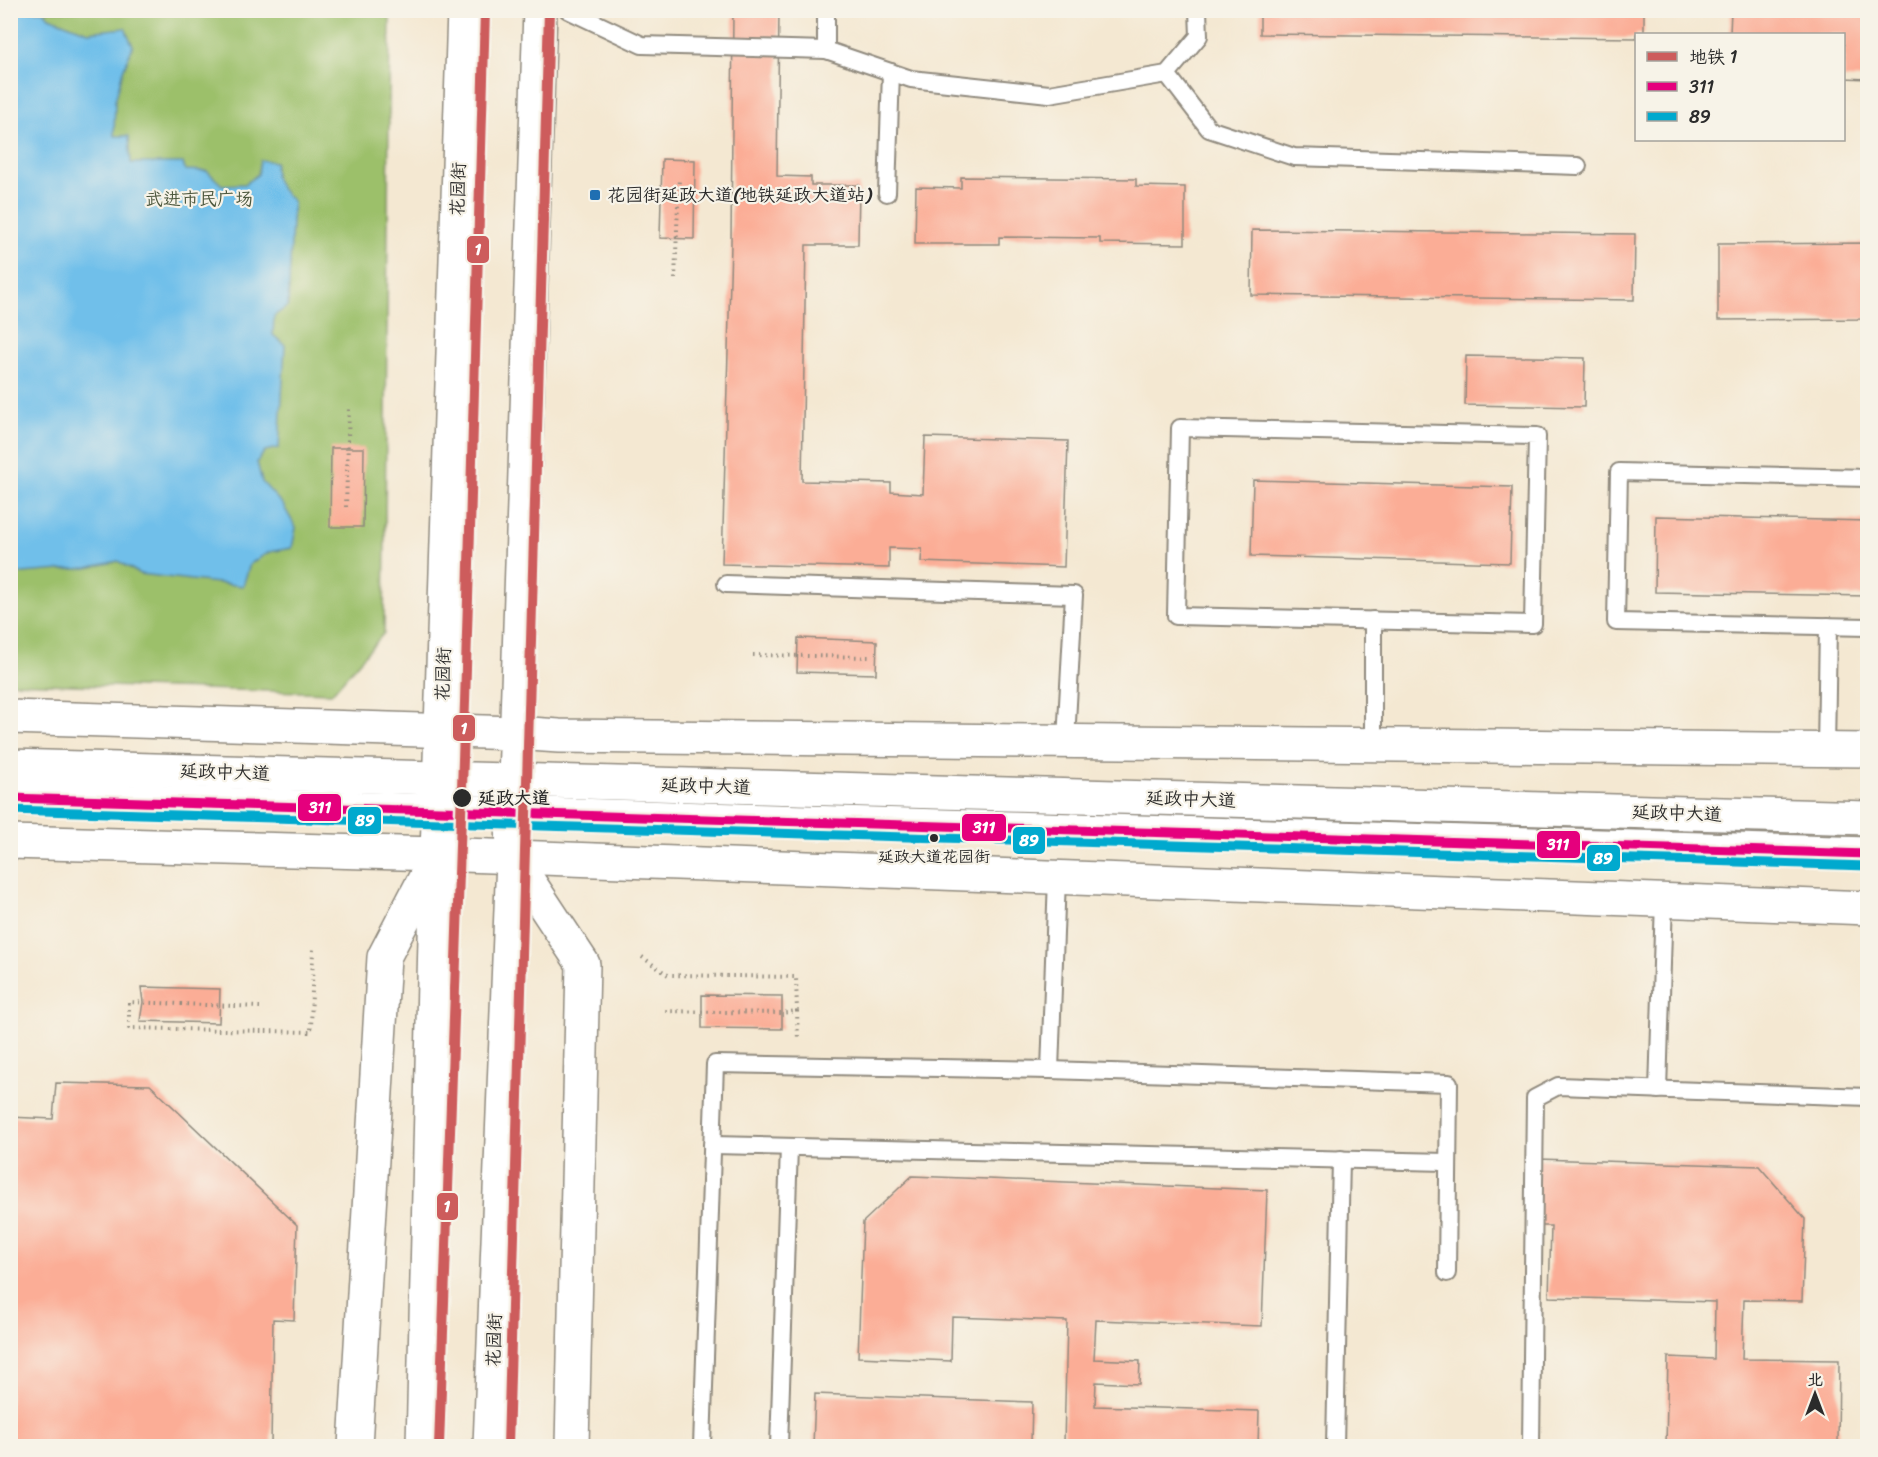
<svg xmlns="http://www.w3.org/2000/svg" width="1878" height="1457" viewBox="0 0 1878 1457" font-family="Sriracha,'LXGW WenKai TC',sans-serif">
  <style>
    .green { fill: #9cc06a; stroke: #64764a; stroke-width: 1.5 }
    .water { fill: #6fbfea; stroke: #4d758a; stroke-width: 1.5 }
    .building { fill: #fbad96 }
    .lines { fill: none; stroke-linecap: round; stroke-linejoin: round }
    .lane-casing { stroke: #908a7e; stroke-width: 20 }
    .secondary-casing { stroke: #908a7e; stroke-width: 36 }
    .primary-casing { stroke: #908a7e; stroke-width: 36 }
    .path { stroke: #908a7e; stroke-width: 4; stroke-dasharray: 1.5 4.5; stroke-linecap: butt }
    .lane { stroke: #fff; stroke-width: 16 }
    .secondary { stroke: #fff; stroke-width: 33 }
    .primary { stroke: #fff; stroke-width: 33 }
    .bus-1-casing { stroke: #f7f3e8; stroke-width: 14 }
    .bus-2-casing { stroke: #f7f3e8; stroke-width: 14 }
    .bus-1 { stroke: #e5007d; stroke-width: 9 }
    .bus-2 { stroke: #00a9ce; stroke-width: 9 }
    .metro-1-casing { stroke: #f7f3e8; stroke-width: 15 }
    .metro-1 { stroke: #cd5c5c; stroke-width: 10 }
    .poi-dot { fill: #1f6fb2; stroke: #f7f3e8; stroke-width: 2 }
    .stop-dot { fill: #2b2b2b; stroke: #f7f3e8; stroke-width: 2 }
    .labels { text-anchor: middle; dominant-baseline: central; stroke-width: 4.5; stroke-linejoin: round; paint-order: stroke }
    .bus-label { font-size: 16px; fill: #2b2b2b; stroke: #f7f3e8 }
    .street-label { font-size: 18px; fill: #2b2b2b; stroke: #f7f3e8 }
    .poi-label { font-size: 18px; fill: #2b2b2b; stroke: #f7f3e8; text-anchor: start }
    .park-label { font-size: 18px; fill: #4d583e; stroke: #f7f3e8 }
    .stop-label { font-size: 18px; font-weight: bold; fill: #2b2b2b; stroke: #f7f3e8; text-anchor: start }
    .line-badge { stroke: #f7f3e8; stroke-width: 2 }
    .badge-label { font-size: 16px; text-anchor: middle; font-weight: bold; fill: #fff }
  </style>
  <rect width="100%" height="100%" fill="#f7f3e8"/>
  <filter id="ink" filterUnits="userSpaceOnUse"><feTurbulence type="fractalNoise" baseFrequency=".0167" numOctaves="2"/><feDisplacementMap in="SourceGraphic" scale="12" xChannelSelector="R" yChannelSelector="G"/><feConvolveMatrix kernelMatrix="1 2 1 2 8 2 1 2 1" color-interpolation-filters="sRGB"/></filter>
  <filter id="wash" filterUnits="userSpaceOnUse"><feTurbulence type="fractalNoise" baseFrequency=".008" numOctaves="4" result="noise"/><feDisplacementMap in="SourceGraphic" scale="24" xChannelSelector="R" yChannelSelector="G"/><feGaussianBlur stdDeviation="1.35" result="paint"/><feColorMatrix in="noise" values="0 0 0 0 0 0 0 0 0 0 0 0 0 0 0 0 0 1.4 0 .05"/><feComposite in="paint" operator="in"/></filter>
  <g filter="url(#wash)">
    <rect width="100%" height="100%" fill="#f4e8d2"/>
    <path class="green" d="M11 11H390L384 633 332 693 11 683Z"/>
    <path class="water" d="M11 10 44 11 49 17 88 32 125 28 133 46 123 71 115 101 114 136H129L131 163H183L185 170 207 171 222 185 245 184 258 174 260 160 275 162C273 181 279 188 293 201L288 306 274 316 273 335 285 345 279 448 265 451 257 462 262 482 283 505 296 528 292 548 269 552 250 564 243 586 140 574 118 561 87 568 11 574Z"/>
    <g id="blocks">
      <g class="building">
        <path d="M733 10H779L777 176 811 177V185H859L858 245H806L802 481 891 483V492L923 494 925 437 1068 441 1064 567 921 562 922 549 889 548V568L722 564 731 244Z"/>
        <path d="M1260 10H1644V34H1636V38L1260 34Z"/>
        <path d="M1731 10H1868V79L1844 78V34H1730Z"/>
        <path d="M662 159 695 160 694 239 660 238Z"/>
        <path d="M961 177 1136 179V186L1185 187V244L1100 243V238L999 237V244H915L916 187 961 188Z"/>
        <path d="M1252 230 1635 234 1634 300 1251 295Z"/>
        <path d="M1868 243V319L1718 320V244Z"/>
        <path d="M1466 356 1585 358 1584 407 1465 405Z"/>
        <path d="M331 448H364L363 527H330Z"/>
        <path d="M1253 480 1512 487 1510 563 1251 556Z"/>
        <path d="M1656 516 1868 521V596L1655 592Z"/>
        <path d="M798 638 877 641 876 674 797 672Z"/>
        <path d="M141 987 220 989 219 1023 140 1021 143 1002Z"/>
        <path d="M702 995 782 996V1029L702 1028Z"/>
        <path d="M56 1083 150 1085 297 1225 294 1320 273 1319 271 1446H10V1117L53 1119Z"/>
        <path d="M1538 1159 1759 1166 1805 1219 1802 1301 1744 1300 1742 1359 1839 1360 1838 1446H1666L1668 1357 1714 1359 1715 1302 1549 1297 1551 1226H1536Z"/>
        <path d="M912 1176 1267 1190 1262 1326 1096 1320 1094 1359 1140 1361 1139 1384 1096 1382 1095 1406 1259 1411 1258 1446H813L815 1394 1032 1402 1031 1443 1064 1444 1067 1321 952 1317 951 1361 858 1357 863 1222Z"/>
      </g>
    </g>
  </g>
  <g filter="url(#ink)">
    <use href="#blocks" fill-opacity="0" stroke="#908a7e" stroke-width="1.5"/>
    <g class="lines">
      <defs>
        <g id="lane">
          <path d="M568 10 642 45 826 50"/>
          <path d="M826 10V50L911 79 1049 94 1167 74 1199 36 1198 10"/>
          <path d="M1167 74 1209 129 1294 157 1578 166"/>
          <path d="M887 193 891 72"/>
          <path d="M1180 428 1537 436 1533 624 1176 616Z"/>
          <path d="M1868 478 1619 472 1616 622 1868 627"/>
          <path d="M726 584 1074 595 1066 740"/>
          <path d="M1373 620V744"/>
          <path d="M1826 750 1828 626"/>
          <path d="M1050 1070 1057 878"/>
          <path d="M1658 1090 1664 900"/>
          <path d="M712 1145 1447 1162"/>
          <path d="M702 1446 715 1064 1050 1070 1449 1083 1447 1273"/>
          <path d="M779 1446 789 1147"/>
          <path d="M1335 1446 1341 1159"/>
          <path d="M1531 1446 1535 1098 1558 1086 1868 1097"/>
        </g>
        <g id="secondary">
          <path d="M10 717 516 733 559 736 1868 750"/>
          <path d="M10 842 437 854 1868 908"/>
          <path d="M513 858 583 964 572 1446"/>
          <path d="M355 1446 384 957 434 861"/>
          <path d="M423 1446 437 854 464 10"/>
          <path d="M490 1446 513 858 512 814 515 780 540 10"/>
        </g>
        <g id="primary">
          <path d="M10 766 1868 818"/>
          <path d="M10 798 1868 854"/>
        </g>
      </defs>
      <use href="#lane" class="lane-casing"/>
      <use href="#secondary" class="secondary-casing"/>
      <use href="#primary" class="primary-casing"/>
      <g class="path">
        <path d="M675 279 679 179"/>
        <path d="M346 507 349 407"/>
        <path d="M753 655 869 657"/>
        <path d="M642 957 668 975 796 977 797 1011 782 1013 661 1011"/>
        <path d="M260 1007 129 1002V1028L311 1032 313 947"/>
        <path d="M797 1011 798 1040"/>
      </g>
      <use href="#lane" class="lane"/>
      <use href="#secondary" class="secondary"/>
      <use href="#primary" class="primary"/>
      <defs>
        <path id="bus-1" d="M10 798 1868 854"/>
        <path id="bus-2" d="M10 810 1868 866"/>
      </defs>
      <use href="#bus-1" class="bus-1-casing"/>
      <use href="#bus-2" class="bus-2-casing"/>
      <use href="#bus-1" class="bus-1"/>
      <use href="#bus-2" class="bus-2"/>
      <defs>
        <g id="metro-1">
          <path d="M439 1446 465 702 485 10"/>
          <path d="M508 1446 549 10"/>
        </g>
      </defs>
      <use href="#metro-1" class="metro-1-casing"/>
      <use href="#metro-1" class="metro-1"/>
    </g>
  </g>
  <rect class="poi-dot" x="589" y="189" width="12" height="12" rx="3"/>
  <g class="stop-dot">
    <circle cx="462" cy="798" r="10"/>
    <circle cx="934" cy="838" r="5"/>
  </g>
  <g class="labels">
    <g class="bus-label">
      <text x="934" y="856">延政大道花园街</text>
    </g>
    <g class="street-label">
      <text transform="translate(458 189) rotate(-88)">花园街</text>
      <text transform="translate(443 674) rotate(-88)">花园街</text>
      <text transform="translate(225 772) rotate(2)">延政中大道</text>
      <text transform="translate(706 786) rotate(2)">延政中大道</text>
      <text transform="translate(1191 799) rotate(2)">延政中大道</text>
      <text transform="translate(1677 813) rotate(2)">延政中大道</text>
      <text transform="translate(494 1340) rotate(-88)">花园街</text>
    </g>
    <g class="poi-label">
      <text x="607" y="195">花园街延政大道(地铁延政大道站)</text>
    </g>
    <g class="park-label">
      <text x="199" y="199">武进市民广场</text>
    </g>
    <g class="stop-label">
      <text x="478" y="798">延政大道</text>
    </g>
  </g>
  <g class="line-badge">
    <rect x="466" y="235" width="24" height="29" rx="6" fill="#cd5c5c"/>
    <rect x="452" y="714" width="24" height="28" rx="6" fill="#cd5c5c"/>
    <rect x="297" y="793" width="45" height="29" rx="6" fill="#e5007d"/>
    <rect x="347" y="806" width="35" height="29" rx="6" fill="#00a9ce"/>
    <rect x="961" y="813" width="46" height="29" rx="6" fill="#e5007d"/>
    <rect x="1012" y="826" width="34" height="29" rx="6" fill="#00a9ce"/>
    <rect x="1536" y="830" width="45" height="29" rx="6" fill="#e5007d"/>
    <rect x="1586" y="844" width="35" height="28" rx="6" fill="#00a9ce"/>
    <rect x="436" y="1192" width="23" height="29" rx="6" fill="#cd5c5c"/>
  </g>
  <g class="badge-label">
    <text x="478" y="255">1</text>
    <text x="464" y="734">1</text>
    <text x="320" y="813">311</text>
    <text x="365" y="826">89</text>
    <text x="984" y="833">311</text>
    <text x="1029" y="846">89</text>
    <text x="1558" y="850">311</text>
    <text x="1603" y="864">89</text>
    <text x="447" y="1212">1</text>
  </g>
  <rect width="1878" height="1457" fill="none" stroke="#f7f3e8" stroke-width="36"/>
  <rect x="1635" y="33" width="210" height="108" fill="#f7f3e8" stroke="#a5a39c" stroke-width="1.5"/>
  <rect x="1647" y="52" width="30" height="9" fill="#cd5c5c" stroke="#a5a39c" stroke-width="1.5"/>
  <text x="1689" y="63" font-size="18" fill="#2b2b2b">地铁 1</text>
  <rect x="1647" y="82" width="30" height="9" fill="#e5007d" stroke="#a5a39c" stroke-width="1.5"/>
  <text x="1689" y="93" font-size="18" fill="#2b2b2b">311</text>
  <rect x="1647" y="112" width="30" height="9" fill="#00a9ce" stroke="#a5a39c" stroke-width="1.5"/>
  <text x="1689" y="123" font-size="18" fill="#2b2b2b">89</text>
  <g transform="translate(1815 1394)" stroke="#f7f3e8" stroke-width="4.5" paint-order="stroke">
  <path d="M0-4.5L10 22L0 15L-10 22Z" fill="#2b2b2b"/>
  <text y="-9" font-size="16" font-weight="bold" text-anchor="middle" fill="#2b2b2b">北</text>
  </g>
</svg>
